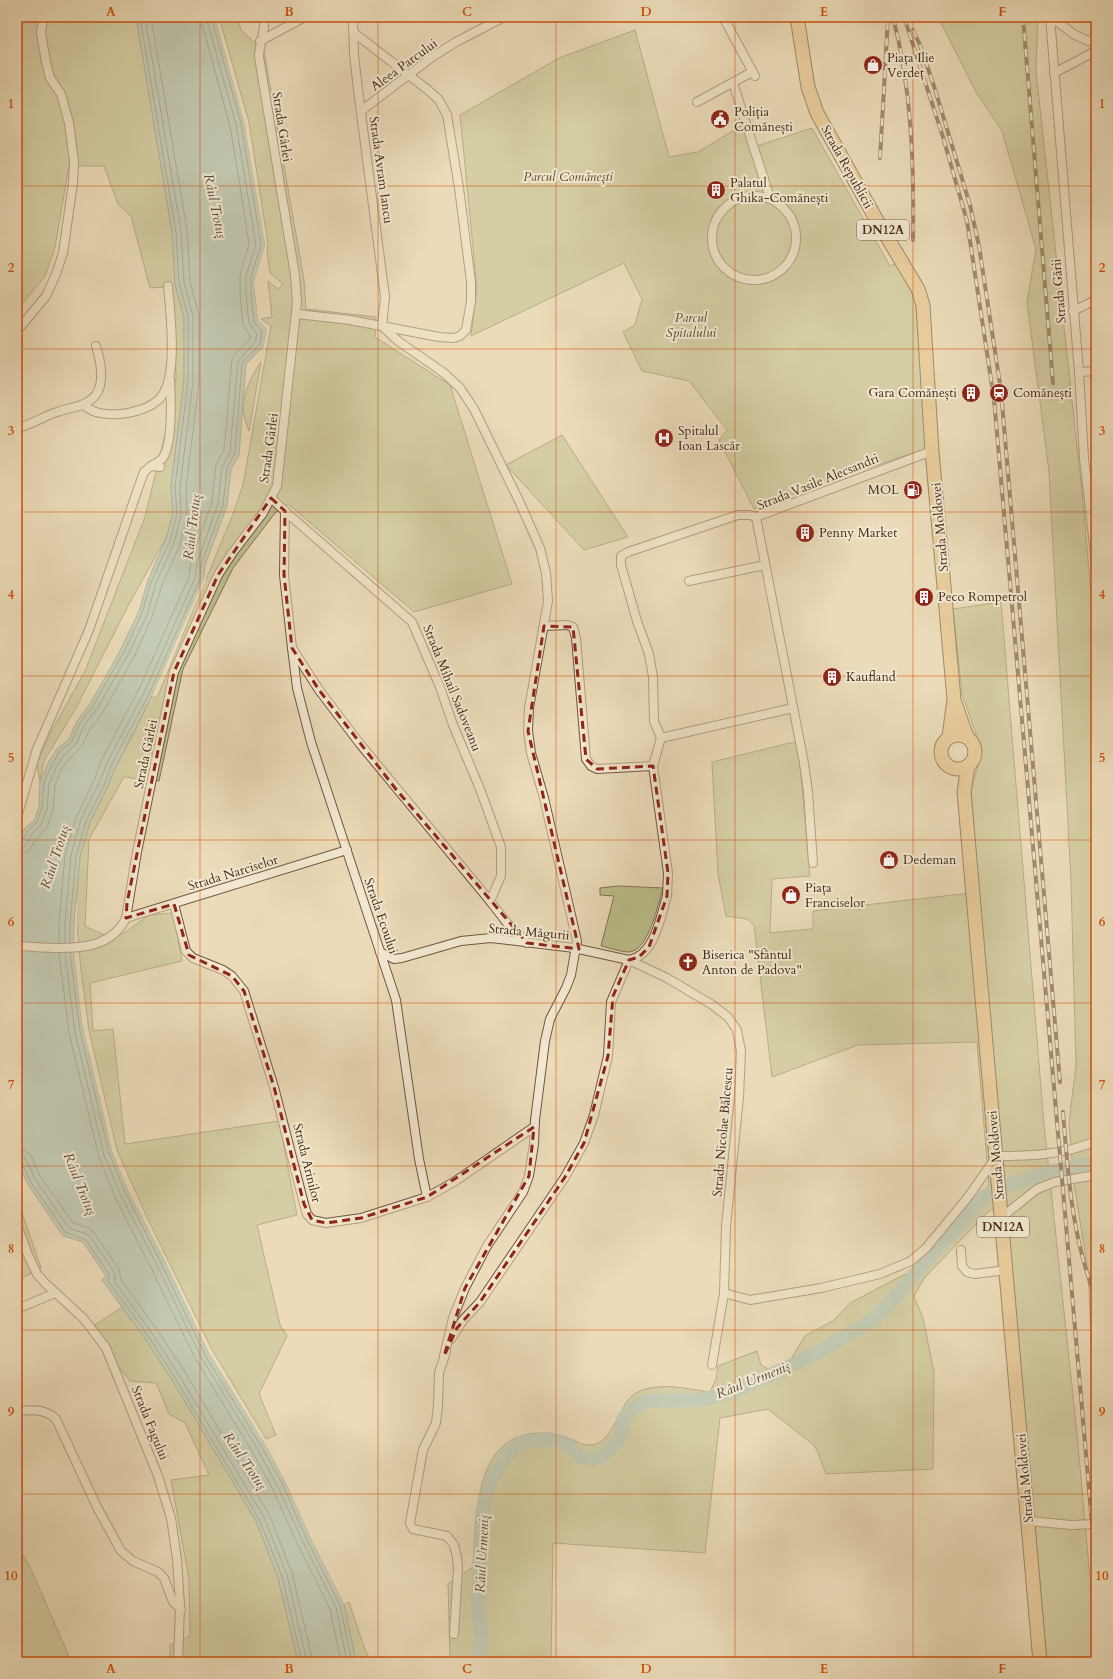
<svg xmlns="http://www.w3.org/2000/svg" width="1113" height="1679" viewBox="0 0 1113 1679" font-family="Cardo,serif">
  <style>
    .green { fill: #bbbf8c; stroke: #817452 }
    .water { fill: #98bbb2; stroke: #788174 }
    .pier { fill: #ebdbb8 }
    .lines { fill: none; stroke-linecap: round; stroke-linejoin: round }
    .shore { stroke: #707265; stroke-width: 1 }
    .river { stroke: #98bbb2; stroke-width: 14 }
    .street-casing { stroke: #705640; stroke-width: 10 }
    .primary-casing { stroke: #472a18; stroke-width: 15 }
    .street { stroke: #f2e8d1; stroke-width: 8 }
    .primary { stroke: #e6be7c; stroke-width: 13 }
    .rail-casing { stroke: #472a18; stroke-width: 4 }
    .rail { stroke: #f2e8d1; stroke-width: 2.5; stroke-dasharray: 8; stroke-linecap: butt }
    .marked { fill: none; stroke: #8f2418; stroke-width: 3; stroke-dasharray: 8 5; stroke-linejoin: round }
    .grid { fill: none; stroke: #d0520e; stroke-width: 1; stroke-opacity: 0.55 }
    .labels { text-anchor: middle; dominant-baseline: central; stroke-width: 4; stroke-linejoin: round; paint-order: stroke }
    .shield { fill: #f2e8d1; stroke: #7a6350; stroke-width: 1 }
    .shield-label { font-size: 12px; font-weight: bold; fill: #472a18 }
    .poi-label { font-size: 13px; fill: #472a18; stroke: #f2e8d1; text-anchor: start }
    .street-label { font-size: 13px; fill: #472a18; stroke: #f2e8d1 }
    .park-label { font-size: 13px; font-style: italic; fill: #5e482f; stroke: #f2e8d1 }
    .water-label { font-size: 14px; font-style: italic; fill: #5b4e3e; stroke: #f2e8d1 }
    .neatline { fill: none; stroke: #d0520e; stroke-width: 1.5 }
    .grid-label { font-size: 13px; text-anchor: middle; font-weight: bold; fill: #d0520e }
  </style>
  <rect width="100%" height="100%" fill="#ebdbb8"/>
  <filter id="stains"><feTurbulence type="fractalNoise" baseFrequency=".005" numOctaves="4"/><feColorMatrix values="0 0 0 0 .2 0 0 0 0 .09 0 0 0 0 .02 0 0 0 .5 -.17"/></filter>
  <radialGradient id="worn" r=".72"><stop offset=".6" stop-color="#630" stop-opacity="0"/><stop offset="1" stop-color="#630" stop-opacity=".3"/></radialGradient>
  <g class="green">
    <path d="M17 17H136L172 232 175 284 184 317V381L171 487 173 513 167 536 128 606 76 708 44 761 40 781 37 764 50 734 85 671 145 517 166 431 176 378 175 326 164 287 150 288 131 216 118 204 104 166H69L55 247 45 276 17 310Z"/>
    <path d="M219 17H237L241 30 264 51 304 280 306 309 376 317 375 337 450 385 512 584 414 612 288 504 275 513 233 568 183 669 159 781 124 777 89 839 85 926 104 935 123 934 149 915 173 913 182 961 90 983 93 1031 113 1029 125 1144 279 1121 297 1215 257 1225 280 1325 287 1336 259 1394 276 1435 266 1439 211 1348 145 1213 117 1150 89 1030 81 970 77 925 78 903H76L80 856 90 822 109 784 115 768 133 735 150 699 152 696 157 698 233 514 243 485 271 326 261 319 272 317 268 281 278 289 283 284 270 273 267 252 268 244 249 122Z"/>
    <path d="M938 17H1038L1036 71 1082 492 1096 650V1476L1089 1289 1085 1252 1074 1184 1069 1123 1076 1065 1071 880 1049 471 1027 302 1036 249 1002 131 976 92Z"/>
    <path d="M635 30 669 157 698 152 749 121 757 146 812 128 890 266 909 259 938 448 922 450 826 482 754 509 719 440 727 430 689 381 642 371 623 332 635 325 642 299 624 263 471 336 477 288 460 115 559 58Z"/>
    <path d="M261 362 249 431C247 426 245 420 244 415 241 397 251 376 261 362Z"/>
    <path d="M562 435 628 537 584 550 506 465Z"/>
    <path d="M1001 602 1044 1124 1077 1433 1096 1645V1662H1047L1006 1201 988 1212 925 1277 914 1296 923 1318 934 1372 933 1469 826 1474 815 1446 768 1409 720 1418 705 1553 553 1543 551 1662H427V1660L450 1658 448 1584 473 1567C476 1507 475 1416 563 1436 577 1440 586 1450 600 1442 606 1439 615 1424 618 1418 622 1410 627 1398 636 1393 658 1381 687 1389 710 1392L716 1379 718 1366 757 1351 761 1365 768 1369 791 1359 805 1336 834 1320 850 1303 911 1271 989 1185 977 1042 858 1045 772 1077 754 925 747 919 726 916 718 874 712 762 798 741 810 876 772 879 770 933 813 929V911L979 892 971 791 979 761 980 746 962 694 953 609Z"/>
    <path d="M618 886 663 888C658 903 649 951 629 952 621 952 610 948 601 946L614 896 600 895V888Z"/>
    <path d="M17 1198 41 1268 17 1281Z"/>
    <path d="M122 1307 144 1337 172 1380 256 1521 278 1578 298 1662H170V1645L190 1636 189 1579 171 1480 209 1475 185 1423 169 1414 156 1383 130 1381 89 1329Z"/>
    <path d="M17 1545 31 1569 70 1659 68 1662H17Z"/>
    <path d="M349 1602 363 1644 371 1662H356L344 1604Z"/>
  </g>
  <path class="water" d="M136 17H215L244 122 265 245 254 282 258 321 267 329 264 346 246 364 239 455 231 469 227 506 205 565 204 580 152 696 115 768 109 784 90 822 80 857 74 924V953L82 1023 112 1151 129 1192 163 1257 209 1353 265 1444 285 1481 310 1536 344 1604 356 1662H298L278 1578 256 1521 172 1380 144 1337 102 1280 106 1276 83 1242 63 1236 27 1183 17 1161V843L25 828 34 821 39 807 40 781 49 761 57 749 69 739 77 721 90 704 121 649 139 611 148 580 166 539 173 513 171 487 184 381V317L175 284 172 232Z"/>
  <g class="pier">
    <path d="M215 17H217L222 34 246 122 267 245 256 283 260 320 269 329 266 346 263 349 267 329 258 321 254 282 265 245 244 122Z"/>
    <path d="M206 574V581L154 697 152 696Z"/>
    <path d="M76 903H78L76 953 84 1022 114 1150 131 1191 165 1256 211 1352 267 1443 287 1480 312 1535 346 1603 344 1604 310 1536 285 1481 265 1444 209 1353 163 1257 129 1192 112 1151 82 1023 74 953Z"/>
  </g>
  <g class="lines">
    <g class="shore">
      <path d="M17 843 22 842 28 831 37 822 42 808 44 782 53 763 60 751 72 741 80 723 93 706 125 650 142 613 151 582 170 541 177 514 175 487 188 381V316L179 283 176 232 140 17"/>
      <path d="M17 848 25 846 32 834 41 825 47 809 49 784 57 766 64 755 77 743 84 725 97 709 129 653 147 615 156 583 174 543 181 515 180 487 193 382V316L184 282 181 231 145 17"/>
      <path d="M17 854 28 851 37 838 47 828 53 810 55 785 62 768 69 759 82 746 90 729 103 712 135 655 152 617 162 585 180 545 187 516 186 487 199 382V315L190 281 187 230 151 17"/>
      <path d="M59 943V923L65 855 76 818 95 778 101 761 140 687 189 577 191 561 212 502 216 465 224 450 232 360 235 354 250 339V336L243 325 240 294V275L249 244 239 180 230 126 200 17"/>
      <path d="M65 943V924L71 855 81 819 100 781 107 763 145 691 195 578 197 563 218 504 222 467 230 452 238 362 255 342 257 334 249 323 246 294V276L256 245 245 179 236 124 206 17"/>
      <path d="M70 943V924L76 856 86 821 105 783 111 766 149 694 200 579 201 564 223 505 227 468 235 453 242 363 260 344 262 332 254 322 251 294V277L261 245 250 178 241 123 211 17"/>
      <path d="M59 953 69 1033 99 1157 116 1199 149 1264 196 1360 252 1451 272 1488 297 1543 330 1609 341 1662"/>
      <path d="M65 953 75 1032 104 1155 121 1196 155 1261 201 1357 257 1448 277 1485 302 1540 336 1607 347 1662"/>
      <path d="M70 953 80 1031 109 1153 126 1194 159 1259 205 1355 261 1446 282 1483 306 1538 340 1605 352 1662"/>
      <path d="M17 1150 25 1151 31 1156 40 1176 73 1223 89 1228 95 1234 119 1269 121 1280 156 1328 185 1372 269 1514 292 1573 313 1662"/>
      <path d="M17 1156H22L26 1159 35 1179 69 1228 89 1235 113 1270 115 1275 114 1281 151 1332 179 1375 264 1517 287 1575 307 1662"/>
      <path d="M17 1161 22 1163 30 1181 65 1232 86 1240 109 1274 108 1281 147 1334 175 1378 259 1519 282 1576 302 1662"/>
    </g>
    <g class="river">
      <path d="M1004 1187 1048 1172 1096 1162"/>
      <path d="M476 1662 480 1652 481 1629 478 1612 479 1566 485 1500 492 1479 508 1453 523 1442 549 1439 565 1443 579 1456 594 1460 603 1455 616 1444 621 1433 624 1417 634 1408 646 1401 699 1400 729 1393 775 1373 815 1354 876 1318 962 1221 985 1196 995 1191"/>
    </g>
    <defs>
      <g id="street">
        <path d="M353 17 354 55 358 90 385 297 382 326 398 341 444 373 460 388 474 409 520 503 540 548 546 573 548 601 529 708 528 731 531 753 544 798 577 941 571 975 566 988 550 1019 545 1041 535 1120 534 1144 529 1176 523 1192 487 1246 465 1288 453 1318 444 1356"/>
        <path d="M723 17 755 76"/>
        <path d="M1050 17 1079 372 1084 458 1096 563"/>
        <path d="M1051 17 1075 35 1096 44"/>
        <path d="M260 41 305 17"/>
        <path d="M1054 73 1096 51"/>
        <path d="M733 83 770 198"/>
        <path d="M697 102 752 72"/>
        <path d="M361 111 432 57 456 42 504 17"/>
        <circle cx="754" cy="238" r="42"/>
        <path d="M1073 311 1096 300"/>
        <path d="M297 314 350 320 439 337 453 338 460 336 466 330 471 301V282L459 188 447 115 439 100 428 90 353 32"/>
        <path d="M17 331 46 296 56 274 63 253 73 183 74 162 69 123 61 94 50 78 46 62 41 33 43 17"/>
        <path d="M1079 372 1096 371"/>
        <path d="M83 405C87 407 91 411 96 412 106 415 122 415 132 412 141 410 150 407 157 401 180 384 170 312 168 286"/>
        <path d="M17 428C31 425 44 416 57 412 68 408 83 407 92 399 106 387 101 362 96 346"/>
        <path d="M151 466C154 464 159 462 162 459 173 445 171 398 170 380"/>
        <path d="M271 498 288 514 412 622 440 687 453 725 480 789 501 847V876L490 901 507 923 527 943"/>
        <path d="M285 511 284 575 292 648 319 690 360 744 490 901"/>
        <path d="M689 581 765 565"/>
        <path d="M544 626 567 625 573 627 576 638 586 759 591 766 597 769 653 766"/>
        <path d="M292 648 297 688 311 742 396 1000 419 1159 427 1197"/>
        <path d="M661 738 654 721 653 677 649 654 637 621 621 565V556L628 552 738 515H750L756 517"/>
        <path d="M17 817 37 749 89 630 140 483 144 472 151 466 160 467"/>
        <path d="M813 863 808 792 804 763 756 517 932 451"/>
        <path d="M174 904 186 951 193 958 223 970 232 976 244 991 274 1087 304 1204 307 1214 312 1220 326 1223 361 1218 427 1197 454 1182 534 1127"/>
        <path d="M126 918 347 850"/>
        <path d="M17 946C52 947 107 958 126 918L137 852 174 672 218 575 233 552 263 513 277 486 297 302 295 275 259 57C259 44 266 30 264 17"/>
        <path d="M380 952 394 959 402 958 461 941 491 938 574 948 629 960 667 978 711 1004 728 1017 737 1030 741 1051 739 1097 726 1226 724 1293 712 1365"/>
        <path d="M629 960C655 955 660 918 667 896L668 873 653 766 661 738 793 708"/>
        <path d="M1002 1217 1037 1189 1055 1182 1096 1175"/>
        <path d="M17 1225 28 1255 37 1274 45 1283 84 1319 106 1348 158 1476 171 1518 177 1559 180 1606 178 1662"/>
        <path d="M961 1250 962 1266 967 1272 975 1274 1006 1270"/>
        <path d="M724 1293 750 1300 821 1288 880 1274 911 1261 926 1248 941 1230 968 1197 997 1156C1030 1156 1064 1155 1096 1141"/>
        <path d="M17 1309 55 1293"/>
        <path d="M451 1339 463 1320 480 1302 565 1177 584 1143 594 1115 608 1056 611 1002 629 960"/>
        <path d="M446 1352 439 1373 438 1405 436 1423 423 1450 410 1523 413 1529 447 1536 454 1545 457 1557 458 1568 454 1634"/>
        <path d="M17 1411C32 1410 44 1408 56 1419L97 1507 121 1551 133 1561 158 1572 164 1578 173 1602 181 1609"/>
        <path d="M1029 1521 1071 1525 1096 1524"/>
      </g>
      <g id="primary">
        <path d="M797 17 808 87 817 113 875 217 918 289 923 305 932 451 954 699 949 737"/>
        <path d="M955 703 967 737"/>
        <circle cx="958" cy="752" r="17"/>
        <path d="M968 766 964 792 1040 1662"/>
      </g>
    </defs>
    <use href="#street" class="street-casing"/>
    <use href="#primary" class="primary-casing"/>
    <use href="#street" class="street"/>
    <use href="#primary" class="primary"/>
    <defs>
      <g id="rail">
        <path d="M893 17C912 90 914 165 913 240"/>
        <path d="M904 17 943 137 967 221 994 399 1096 1569"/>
        <path d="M1023 17 1053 383"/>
        <path d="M913 30 920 45 934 86 970 205 979 246 1001 391 1060 1082"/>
        <path d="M880 158 888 17"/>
        <path d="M1063 1112C1068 1175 1072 1239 1096 1298"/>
      </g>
    </defs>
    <use href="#rail" class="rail-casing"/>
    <use href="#rail" class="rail"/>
  </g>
  <path d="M0 0H1113V1679H0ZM271 498 285 511 284 575 292 648 319 690 395 788 527 943 579 949 528 731 544 626 573 627 586 759 597 769 653 766 668 873 667 896 649 947 639 957 629 960 613 996 608 1056 584 1143 565 1177 480 1302 457 1328 444 1356 465 1288 529 1176 534 1127 427 1197 361 1218 326 1223 312 1220 304 1204 274 1087 244 991 232 976 189 955 174 904 126 918 127 903 174 672 218 575Z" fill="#ebdbb8" fill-opacity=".55" fill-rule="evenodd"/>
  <path class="marked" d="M271 498 285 511 284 575 292 648 319 690 395 788 527 943 579 949 528 731 544 626 573 627 586 759 597 769 653 766 668 873 667 896 649 947 639 957 629 960 613 996 608 1056 584 1143 565 1177 480 1302 457 1328 444 1356 465 1288 529 1176 534 1127 427 1197 361 1218 326 1223 312 1220 304 1204 274 1087 244 991 232 976 189 955 174 904 126 918 127 903 174 672 218 575Z"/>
  <path class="grid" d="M200 17V1662M378 17V1662M556 17V1662M735 17V1662M913 17V1662M17 186H1096M17 349H1096M17 512H1096M17 676H1096M17 840H1096M17 1003H1096M17 1166H1096M17 1330H1096M17 1494H1096"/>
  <defs>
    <symbol id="shop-disc" viewBox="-11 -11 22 22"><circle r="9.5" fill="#8f2418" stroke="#f2e8d1"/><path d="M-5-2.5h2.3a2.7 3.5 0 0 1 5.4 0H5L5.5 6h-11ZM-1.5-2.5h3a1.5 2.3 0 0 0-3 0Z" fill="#fff"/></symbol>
    <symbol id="civic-disc" viewBox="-11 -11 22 22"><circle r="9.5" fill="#8f2418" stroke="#f2e8d1"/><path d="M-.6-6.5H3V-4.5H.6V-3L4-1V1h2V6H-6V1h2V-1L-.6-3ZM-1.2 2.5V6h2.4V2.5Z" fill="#fff"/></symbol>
    <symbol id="building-disc" viewBox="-11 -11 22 22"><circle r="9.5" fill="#8f2418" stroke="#f2e8d1"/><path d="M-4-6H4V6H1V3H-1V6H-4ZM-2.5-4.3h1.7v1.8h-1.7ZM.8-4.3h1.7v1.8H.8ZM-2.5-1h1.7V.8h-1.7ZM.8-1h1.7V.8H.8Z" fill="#fff"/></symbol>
    <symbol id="station-disc" viewBox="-11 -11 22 22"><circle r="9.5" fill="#8f2418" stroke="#f2e8d1"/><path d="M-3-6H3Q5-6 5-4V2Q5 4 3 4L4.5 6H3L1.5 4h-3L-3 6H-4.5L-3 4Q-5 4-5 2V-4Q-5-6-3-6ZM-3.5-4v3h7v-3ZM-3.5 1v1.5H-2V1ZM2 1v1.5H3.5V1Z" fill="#fff"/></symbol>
    <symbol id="hospital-disc" viewBox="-11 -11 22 22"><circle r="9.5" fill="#8f2418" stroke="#f2e8d1"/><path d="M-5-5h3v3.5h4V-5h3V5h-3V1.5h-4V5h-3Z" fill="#fff"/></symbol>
    <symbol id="fuel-disc" viewBox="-11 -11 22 22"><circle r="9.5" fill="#8f2418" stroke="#f2e8d1"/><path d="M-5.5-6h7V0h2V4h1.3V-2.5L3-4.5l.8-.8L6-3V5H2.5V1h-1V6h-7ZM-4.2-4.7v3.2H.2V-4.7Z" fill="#fff"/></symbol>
    <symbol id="church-disc" viewBox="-11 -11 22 22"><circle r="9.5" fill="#8f2418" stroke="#f2e8d1"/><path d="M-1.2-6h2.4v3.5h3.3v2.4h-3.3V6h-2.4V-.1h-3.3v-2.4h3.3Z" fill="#fff"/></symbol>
  </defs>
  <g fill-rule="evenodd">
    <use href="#shop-disc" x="862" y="54" width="22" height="22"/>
    <use href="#civic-disc" x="709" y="108" width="22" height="22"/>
    <use href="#building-disc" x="705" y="179" width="22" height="22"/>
    <use href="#building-disc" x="960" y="382" width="22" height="22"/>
    <use href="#station-disc" x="988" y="382" width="22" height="22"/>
    <use href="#hospital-disc" x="653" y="427" width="22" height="22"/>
    <use href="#fuel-disc" x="902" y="479" width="22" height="22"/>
    <use href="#building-disc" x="794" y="522" width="22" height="22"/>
    <use href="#building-disc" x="913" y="586" width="22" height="22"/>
    <use href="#building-disc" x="821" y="666" width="22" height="22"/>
    <use href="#shop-disc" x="878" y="849" width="22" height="22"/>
    <use href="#shop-disc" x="780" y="884" width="22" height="22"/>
    <use href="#church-disc" x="677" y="951" width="22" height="22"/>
  </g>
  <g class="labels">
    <g class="shield">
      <rect x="857" y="220" width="52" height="20" rx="3"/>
      <rect x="977" y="1217" width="52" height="20" rx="3"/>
    </g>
    <g class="shield-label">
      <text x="883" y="230">DN12A</text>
      <text x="1003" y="1227">DN12A</text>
    </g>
    <g class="poi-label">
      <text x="887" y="58">Piața Ilie<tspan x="887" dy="15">Verdeț</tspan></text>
      <text x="734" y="112">Poliția<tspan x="734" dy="15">Comănești</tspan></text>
      <text x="730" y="183">Palatul<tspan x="730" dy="15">Ghika-Comănești</tspan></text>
      <text x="957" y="393" text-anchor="end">Gara Comănești</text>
      <text x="1013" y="393">Comănești</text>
      <text x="678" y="431">Spitalul<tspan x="678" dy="15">Ioan Lascăr</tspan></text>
      <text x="899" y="490" text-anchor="end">MOL</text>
      <text x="819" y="533">Penny Market</text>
      <text x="938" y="597">Peco Rompetrol</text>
      <text x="846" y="677">Kaufland</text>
      <text x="903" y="860">Dedeman</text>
      <text x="805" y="888">Piața<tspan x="805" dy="15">Franciselor</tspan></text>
      <text x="702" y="955">Biserica "Sfântul<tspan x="702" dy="15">Anton de Padova"</tspan></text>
    </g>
    <g class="street-label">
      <text transform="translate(404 65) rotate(-36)">Aleea Parcului</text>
      <text transform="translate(282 127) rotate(81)">Strada Gârlei</text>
      <text transform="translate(847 167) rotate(61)">Strada Republicii</text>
      <text transform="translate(381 170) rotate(82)">Strada Avram Iancu</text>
      <text transform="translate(1059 291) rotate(-95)">Strada Gării</text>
      <text transform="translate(269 448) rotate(-82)">Strada Gârlei</text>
      <text transform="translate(818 482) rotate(-22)">Strada Vasile Alecsandri</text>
      <text transform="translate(940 527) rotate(-95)">Strada Moldovei</text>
      <text transform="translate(452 688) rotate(68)">Strada Mihail Sadoveanu</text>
      <text transform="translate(146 754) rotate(-78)">Strada Gârlei</text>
      <text transform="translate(233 873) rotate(-17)">Strada Narciselor</text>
      <text transform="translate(381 916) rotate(71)">Strada Ecoului</text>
      <text transform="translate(529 932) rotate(5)">Strada Măgurii</text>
      <text transform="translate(723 1132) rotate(-85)">Strada Nicolae Bălcescu</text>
      <text transform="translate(996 1155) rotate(-95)">Strada Moldovei</text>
      <text transform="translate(307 1163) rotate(76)">Strada Arinilor</text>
      <text transform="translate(150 1423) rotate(68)">Strada Fagului</text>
      <text transform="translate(1025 1478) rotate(-95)">Strada Moldovei</text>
    </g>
    <g class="park-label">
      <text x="568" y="177">Parcul Comănești</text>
      <text x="691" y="318">Parcul<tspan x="691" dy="15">Spitalului</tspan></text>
    </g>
    <g class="water-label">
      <text transform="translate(215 206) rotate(78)">Râul Trotuș</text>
      <text transform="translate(192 527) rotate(-83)">Râul Trotuș</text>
      <text transform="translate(55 857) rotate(-72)">Râul Trotuș</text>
      <text transform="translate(80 1184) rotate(68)">Râul Trotuș</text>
      <text transform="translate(753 1380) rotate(-22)">Râul Urmeniș</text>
      <text transform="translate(245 1461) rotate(56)">Râul Trotuș</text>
      <text transform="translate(482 1554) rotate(-87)">Râul Urmeniș</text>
    </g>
  </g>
  <rect width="1113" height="1679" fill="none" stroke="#ebdbb8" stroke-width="44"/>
  <rect x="22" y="22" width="1069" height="1635" class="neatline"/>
  <g class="grid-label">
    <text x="111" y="16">A</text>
    <text x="289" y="16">B</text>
    <text x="467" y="16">C</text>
    <text x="646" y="16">D</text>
    <text x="824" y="16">E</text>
    <text x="1002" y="16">F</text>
    <text x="11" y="108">1</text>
    <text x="1102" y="108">1</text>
    <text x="11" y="272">2</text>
    <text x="1102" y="272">2</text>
    <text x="11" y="435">3</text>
    <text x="1102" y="435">3</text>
    <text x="11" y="599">4</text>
    <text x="1102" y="599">4</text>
    <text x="11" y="762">5</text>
    <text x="1102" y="762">5</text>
    <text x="11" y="926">6</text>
    <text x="1102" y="926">6</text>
    <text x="11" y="1089">7</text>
    <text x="1102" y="1089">7</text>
    <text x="11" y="1253">8</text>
    <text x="1102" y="1253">8</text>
    <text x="11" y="1416">9</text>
    <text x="1102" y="1416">9</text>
    <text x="11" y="1580">10</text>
    <text x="1102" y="1580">10</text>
    <text x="111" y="1673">A</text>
    <text x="289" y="1673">B</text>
    <text x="467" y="1673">C</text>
    <text x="646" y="1673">D</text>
    <text x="824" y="1673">E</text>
    <text x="1002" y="1673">F</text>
  </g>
  <rect width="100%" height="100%" filter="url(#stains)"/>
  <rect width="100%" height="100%" fill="url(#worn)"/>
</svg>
